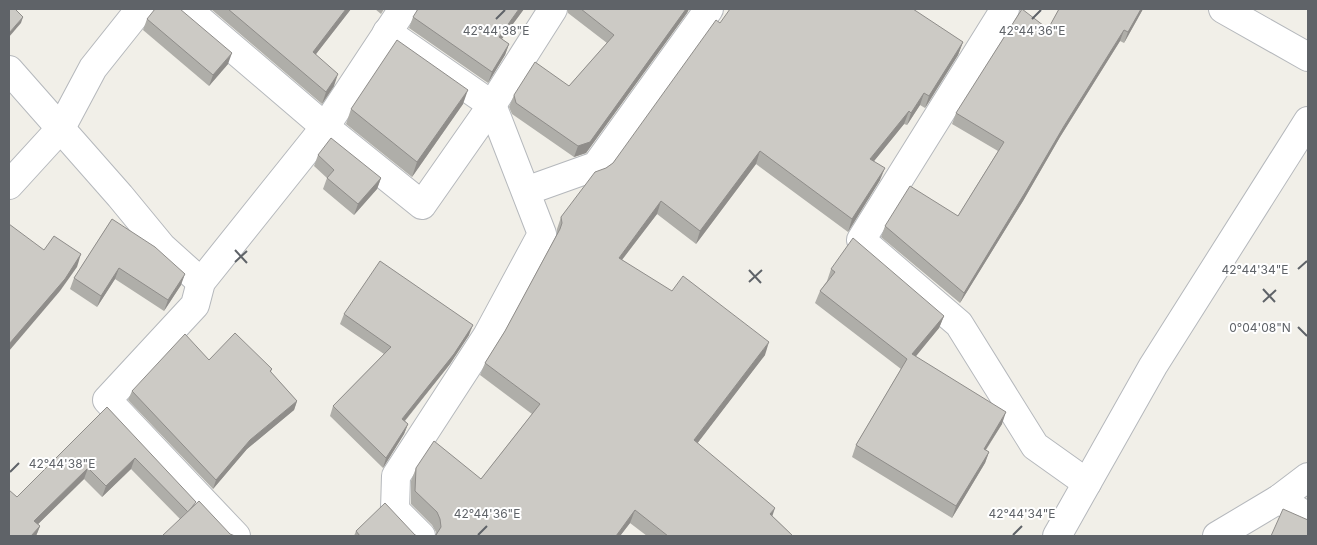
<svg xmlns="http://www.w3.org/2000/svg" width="1317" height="545" viewBox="0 0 1317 545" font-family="Inter,sans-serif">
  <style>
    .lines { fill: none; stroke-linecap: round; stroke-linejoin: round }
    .minor-casing { stroke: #b5b8bc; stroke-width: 30 }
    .minor { stroke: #fff; stroke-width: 28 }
    .wall { fill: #afaea9 }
    .shaded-wall { fill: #8f8d8a }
    .building { fill: #cccac5; stroke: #8f8d8a }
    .ticks { fill: none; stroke: #5f6368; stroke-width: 2 }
    .ticks-label { font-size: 12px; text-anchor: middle; fill: #5f6368; stroke: #fff; stroke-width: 4; stroke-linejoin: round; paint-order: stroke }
  </style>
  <rect width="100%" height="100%" fill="#f1efe8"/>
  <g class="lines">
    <defs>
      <g id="minor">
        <path d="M187 9 325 127 422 205 492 105 553 9"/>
        <path d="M1005 9 861 240 959 324 1035 446 1087 483"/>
        <path d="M1223 9 1308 57"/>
        <path d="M387 32 492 105 542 234 487 336 396 476 395 510 421 536"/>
        <path d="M9 70 120 196 162 247 201 282"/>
        <path d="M9 185 61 128 93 68 140 9"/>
        <path d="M526 191 596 166 709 9"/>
        <path d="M1279 499 1308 517"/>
        <path d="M236 536 107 400 195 305 201 282 325 127 403 9"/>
        <path d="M1057 536 1153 366 1308 121"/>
        <path d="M1217 536 1279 499 1308 477"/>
      </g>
    </defs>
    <use href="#minor" class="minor-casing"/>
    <use href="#minor" class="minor"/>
  </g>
  <g class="wall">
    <path d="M211 9H351L316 54 334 86 322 104Z"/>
    <path d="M375 9H384L381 14Z"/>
    <path d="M524 9 502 39 509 44 505 55 488 83 409 28 413 17Z"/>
    <path d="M567 9H689L687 13 586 153 574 157 512 114 509 107 514 95 569 86 607 43 568 13Z"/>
    <path d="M1059 9H1143L1124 43 1120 41 1060 137 1023 201 960 303 881 237 885 226 958 216 998 151 952 124 956 113 1048 29Z"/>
    <path d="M147 19 228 64 209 86 143 30Z"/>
    <path d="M720 23 963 42 958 55 925 108 920 105 907 125 904 124 874 161 880 180 848 232 756 164 696 244 657 214 622 260 765 355 697 443 793 536H647L630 523 620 536H434L436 535V532L432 525 411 504V481L416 468 481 479 532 414 480 375 485 363 505 331 557 234V229L561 217 606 168 613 163Z"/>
    <path d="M463 104 412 177 346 124 351 109Z"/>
    <path d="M318 155 381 178 377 189 354 215 323 189 327 178 314 166Z"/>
    <path d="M112 219 181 285 164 311 115 279 97 307 70 289 74 278Z"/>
    <path d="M831 269 944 316 939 328 915 356 1002 424 986 450 989 452 985 463 952 518 852 457 856 445 901 369 815 303 820 291 827 281Z"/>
    <path d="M344 314 469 335 450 364 405 421 408 424 404 434 383 468 330 416 333 406 384 354 340 324Z"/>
    <path d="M209 360 272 369 271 372 297 401 294 410 247 449 213 489 128 400 132 391Z"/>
    <path d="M107 407 195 505 180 519 131 469 102 497 84 479 38 524 40 526 36 536H9L17 497Z"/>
    <path d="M356 531 415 535 418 536H354Z"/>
  </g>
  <g class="shaded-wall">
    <path d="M346 9H351L309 63 313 52Z"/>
    <path d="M519 9H524L495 48 499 37Z"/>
    <path d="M686 9H689L687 13 586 153 574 157 578 146Z"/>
    <path d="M1141 9H1143L1124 43 1128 32Z"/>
    <path d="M23 17 21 23 9 37V33Z"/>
    <path d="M1124 30 1120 41 1060 137 1023 201 960 303 964 293 1064 126Z"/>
    <path d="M963 42 958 55 925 108 929 96Z"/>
    <path d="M509 44 505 55 488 83 492 72Z"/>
    <path d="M232 53 228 64 209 86 213 75Z"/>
    <path d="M338 74 334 86 322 104 326 92Z"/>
    <path d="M468 90 463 104 412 177 417 162Z"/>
    <path d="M924 93 920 105 907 125 911 113Z"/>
    <path d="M909 111 904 124 866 171 870 159Z"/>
    <path d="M760 151 756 164 696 244 700 231Z"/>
    <path d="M885 168 880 180 848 232 852 219Z"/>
    <path d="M381 178 377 189 354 215 358 204Z"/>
    <path d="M661 201 657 214 614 270 619 258Z"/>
    <path d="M81 254 77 267 60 291 9 351V344Z"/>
    <path d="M119 268 115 279 97 307 101 296Z"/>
    <path d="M185 274 181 285 164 311 168 300Z"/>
    <path d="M944 316 939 328 908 366 912 354Z"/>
    <path d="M473 325 469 335 450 364 398 429 402 419Z"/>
    <path d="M769 342 765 355 690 453 694 440Z"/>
    <path d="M297 401 294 410 247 449 213 489 216 480 250 440Z"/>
    <path d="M1006 412 1002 424 979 460 984 449Z"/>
    <path d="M408 424 404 434 383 468 386 458Z"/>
    <path d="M989 452 985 463 952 518 956 506Z"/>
    <path d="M135 458 131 469 102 497 106 486Z"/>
    <path d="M88 468 84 479 30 532 34 521Z"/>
    <path d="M775 508 771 520 770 514Z"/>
    <path d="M635 510 630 523 620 536H616Z"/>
    <path d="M40 526 36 536H31Z"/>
  </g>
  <g class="building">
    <path d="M9 9H15L23 17 9 33Z"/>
    <path d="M155 9H180L232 53 213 75 147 19Z"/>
    <path d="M228 9H346L313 52 338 74 326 92Z"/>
    <path d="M418 9H519L499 37 509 44 492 72 413 17Z"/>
    <path d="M581 9H686L590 142 578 146 516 103 514 95 535 62 569 86 614 35Z"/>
    <path d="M730 9H913L963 42 929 96 924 93 911 113 909 111 870 159 885 168 852 219 760 151 700 231 661 201 619 258 672 291 683 276 769 342 694 440 775 508 770 514 793 536H668L635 510 616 536H434L436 535 441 527 440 519 437 512 415 491 416 468 434 441 481 479 540 404 485 363 505 331 560 229 562 223 561 217 595 172 606 168 613 163 716 20 720 23Z"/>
    <path d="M1022 9 1048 29 1059 9H1141L1128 32 1124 30 1064 126 1026 191 964 293 885 226 910 186 958 216 1004 142 956 113Z"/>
    <path d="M397 40 468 90 417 162 351 109Z"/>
    <path d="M331 138 381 178 358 204 327 178 334 170 318 155Z"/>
    <path d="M112 219 155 247 185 274 168 300 119 268 101 296 74 278Z"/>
    <path d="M9 224 44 250 54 236 81 254 65 279 9 344Z"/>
    <path d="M853 238 944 316 912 354 1006 412 984 449 989 452 956 506 856 445 907 359 820 291 835 272 831 269Z"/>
    <path d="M380 261 473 325 454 354 402 419 408 424 386 458 333 406 391 347 344 314Z"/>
    <path d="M235 333 272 369 270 371 297 401 250 440 216 480 132 391 185 334 209 360Z"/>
    <path d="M107 407 196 502 188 512 135 458 106 486 88 468 34 521 40 526 31 536H9V490L17 497Z"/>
    <path d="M199 501 230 534 235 536H162Z"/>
    <path d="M385 503 415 535 418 536H360L356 531Z"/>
    <path d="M1283 509 1308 520V536H1271Z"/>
  </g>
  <path class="ticks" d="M496 19 505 10M1032 19 1041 10M235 250 247 263M235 262 247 251M1298 269 1307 261M749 270 761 283M749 282 762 270M1263 289 1275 302M1263 302 1276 290M1298 327 1307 336M10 472 19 463M478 535 487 526M1013 535 1022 526"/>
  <g class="ticks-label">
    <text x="496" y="35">42°44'38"E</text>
    <text x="1032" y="35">42°44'36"E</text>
    <text x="1255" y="274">42°44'34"E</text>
    <text x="1260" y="332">0°04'08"N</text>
    <text x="62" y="468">42°44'38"E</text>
    <text x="487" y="518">42°44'36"E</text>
    <text x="1022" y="518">42°44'34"E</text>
  </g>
  <rect width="1317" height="545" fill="none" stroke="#5f6368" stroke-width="20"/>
</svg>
